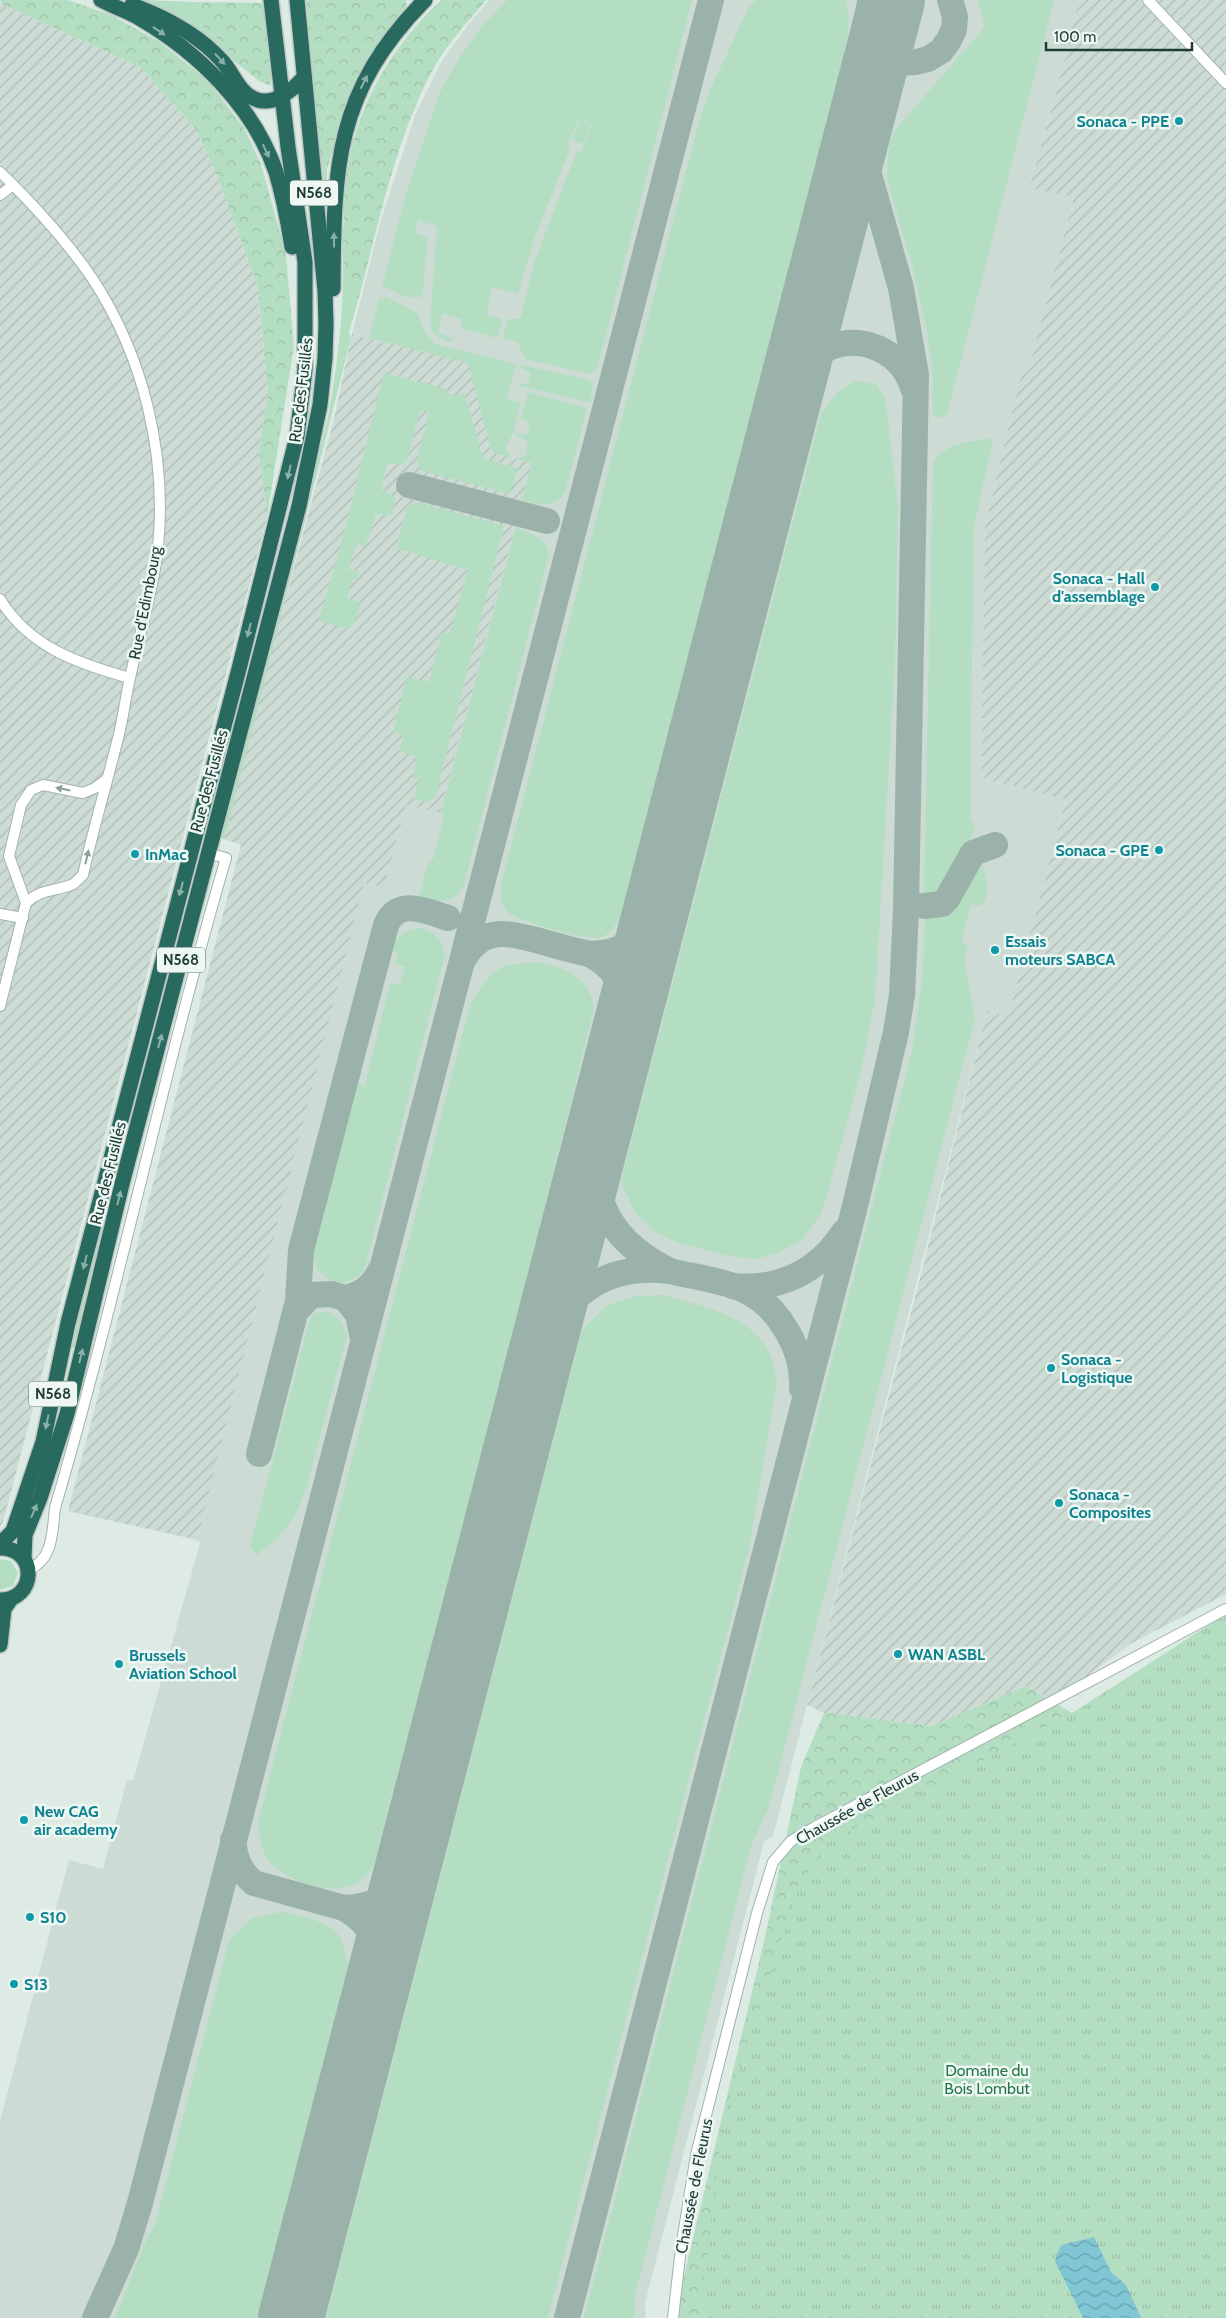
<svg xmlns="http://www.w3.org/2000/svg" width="1226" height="2318" viewBox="0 0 1226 2318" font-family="Cabin,sans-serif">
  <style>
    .built { fill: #ccdbd4 }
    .industrial { fill: url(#industrial-furrows) }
    .grass { fill: #b4dec1 }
    .forest { fill: url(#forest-crowns) }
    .park { fill: url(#park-tufts) }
    .water { fill: url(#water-waves) }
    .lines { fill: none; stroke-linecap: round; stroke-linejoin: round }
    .taxiway { stroke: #9bb2aa; stroke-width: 26 }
    .runway { stroke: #9bb2aa; stroke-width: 66 }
    .minor-casing { stroke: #a1b3ad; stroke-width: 12 }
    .highway-casing { stroke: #c0c8c6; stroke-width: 18 }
    .minor { stroke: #fff; stroke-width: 10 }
    .highway { stroke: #286a5e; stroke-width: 15 }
    .oneway { fill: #8bb0a8 }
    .oneway2 { fill: #8e9e9a }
    .culture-dot { fill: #0f9aa8; stroke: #eef7f3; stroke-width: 2 }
    .labels { text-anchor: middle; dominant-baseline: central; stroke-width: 5; stroke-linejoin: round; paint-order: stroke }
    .shield { fill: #eef7f3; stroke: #5c746e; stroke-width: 1 }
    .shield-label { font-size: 15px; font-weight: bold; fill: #1e3c35 }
    .culture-label { font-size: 16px; font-weight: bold; fill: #0d838f; stroke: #eef7f3; text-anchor: start }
    .street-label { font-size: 16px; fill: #1e3c35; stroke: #eef7f3 }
    .park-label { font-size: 16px; fill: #257647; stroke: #eef7f3 }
  </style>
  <defs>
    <pattern id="industrial-furrows" width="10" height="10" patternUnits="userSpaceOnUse" patternTransform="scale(1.25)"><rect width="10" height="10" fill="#ccdbd4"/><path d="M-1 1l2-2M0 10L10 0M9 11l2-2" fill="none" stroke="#afbdb7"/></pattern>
    <pattern id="forest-crowns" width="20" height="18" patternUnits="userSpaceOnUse" patternTransform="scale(1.25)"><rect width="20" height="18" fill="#b4dec1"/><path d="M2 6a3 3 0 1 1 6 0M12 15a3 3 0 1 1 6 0" fill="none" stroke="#9abfa6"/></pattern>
    <pattern id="park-tufts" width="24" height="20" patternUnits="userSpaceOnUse" patternTransform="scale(1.25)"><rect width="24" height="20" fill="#b4dec1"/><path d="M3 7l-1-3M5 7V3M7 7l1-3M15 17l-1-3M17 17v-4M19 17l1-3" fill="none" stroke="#9abfa6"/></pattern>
    <pattern id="water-waves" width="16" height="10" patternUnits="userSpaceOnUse" patternTransform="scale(1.25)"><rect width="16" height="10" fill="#80c6d5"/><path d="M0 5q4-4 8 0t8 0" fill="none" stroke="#68a2ae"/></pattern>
  </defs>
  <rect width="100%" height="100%" fill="#deebe5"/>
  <path class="built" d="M489 0H1079L1059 82 1029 187 1074 196 1028 372 1022 371 985 526 981 778 1066 800 1008 1016 987 1011 773 1836 764 1842 645 2303 646 2318H0V2121L69 1860 103 1869 127 1780 133 1781 200 1543 197 1540 265 1273 262 1270 363 883 405 804 531 463 492 452 468 363 352 334 381 220 415 115 442 61 468 25Z"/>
  <g class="industrial">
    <path d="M1079 0H1226V1594L1132 1643 1053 1701 1026 1686 932 1726 824 1713 807 1705 918 1286 987 1011 1008 1016 1066 800 981 778 985 526 1022 371H1028L1074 197 1029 188 1059 82Z"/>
    <path d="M0 3 140 67 197 131 217 175 258 287 268 394 259 452 267 517 3 1522 0 1526Z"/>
    <path d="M352 334 469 363 492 452 532 463 440 813 406 805 384 887 364 883 197 1540 68 1511 241 845 221 838 333 423Z"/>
  </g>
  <g class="grass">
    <path d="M143 0 195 2 200 24 225 44 233 60C205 34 178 14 143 0Z"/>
    <path d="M507 0H692L598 365 594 372 590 374 526 359 517 342 503 339 507 320 521 318 534 263 577 151 581 152 592 125 578 121 567 147 570 149 534 239 518 294 492 287 487 315 502 319 497 338 461 328 463 320 442 313 438 333 453 338 450 342C439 339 433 335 430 324L437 226 418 220 415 232 427 238 423 290 421 297 409 298 382 286 406 195 439 94 460 57 483 25Z"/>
    <path d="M756 0H846L849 26 842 64 620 918C615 926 609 936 598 938 585 939 514 921 507 911 501 904 501 894 501 885L700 118 710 90 750 5Z"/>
    <path d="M977 0H1054L947 414 939 418 933 414 932 365 926 326 911 261 887 179 889 144 895 130 984 28 983 16Z"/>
    <path d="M579 122 590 126 583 144 572 140Z"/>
    <path d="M320 161 327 169V230Z"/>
    <path d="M343 254 358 301 349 332 351 338 225 838 222 837 328 417C338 363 344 310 343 254Z"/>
    <path d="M386 297 417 313 426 334 435 344 516 364 507 399 521 403 512 436 505 447 508 453 513 458 492 452 468 363 369 338 379 299Z"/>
    <path d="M522 365 589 380 593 387 589 402 520 386V384L528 383 531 372 521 369Z"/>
    <path d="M384 373 444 388 446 393 455 396 464 392 482 455 484 458 517 468 510 494 420 470 417 461 429 412 420 410 407 460 403 464H387L381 490 394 496 395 500 391 515 376 514 365 547 357 543 348 569 359 571 356 580 352 579 347 598 355 600 360 606 354 623 350 628H345L319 620 341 545Z"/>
    <path d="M855 381 875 383 885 397 898 507 895 661 875 999 861 1072 822 1212 803 1239 780 1252 757 1259 725 1255 679 1243 655 1232 634 1211 621 1181 821 414 838 392Z"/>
    <path d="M528 392 587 408 566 489C558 510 539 505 522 500L532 463 515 459 525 456 528 445 525 439 516 435V433L527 435 530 422 521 419Z"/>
    <path d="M991 438 992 444 974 526 970 801V817L975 829 945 889 938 893 924 895 933 463C946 442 968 443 991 438Z"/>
    <path d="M416 502 504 526 435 798 428 802 414 799 419 780 413 778 417 756 399 751 404 735 393 732 407 677 429 682 442 633 450 634 468 570 399 549 397 545 407 508Z"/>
    <path d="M516 528C531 533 547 538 549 555L464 884C454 906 438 901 419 896L427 867 434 857 444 815 441 813Z"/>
    <path d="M202 835 207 837 75 1348 70 1347Z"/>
    <path d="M981 864 984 868C985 880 992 899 979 906L971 904 961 943 968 945 964 961 975 1018 769 1807 751 1846 634 2299 635 2318H584L912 1052 923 971 925 917C961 914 958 889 976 865Z"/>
    <path d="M420 928C435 932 442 939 445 954L366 1264C360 1279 349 1283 333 1283L316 1268 313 1252 356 1084 365 1086 390 983 400 985 405 967 395 964 398 953 391 951C395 936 405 931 420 928Z"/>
    <path d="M540 962C568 969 590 978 594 1009L519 1311 374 1864C369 1872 362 1881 352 1885 326 1895 280 1880 266 1856 259 1845 259 1831 259 1818L470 1005C494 967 495 965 540 962Z"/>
    <path d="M664 1295C703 1307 755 1315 771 1358 774 1365 775 1374 777 1381L749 1549 548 2318H326L582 1330 607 1305 638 1296Z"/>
    <path d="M327 1311 340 1320 347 1335 308 1482C296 1519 288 1532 256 1555L250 1546 310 1319 314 1314Z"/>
    <path d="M0 1559 11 1561 18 1573 13 1586 0 1590Z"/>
    <path d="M282 1912C299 1916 328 1920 339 1936 344 1943 346 1957 348 1966L258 2318H115L148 2236 155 2225 229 1941 251 1918Z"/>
  </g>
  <g class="forest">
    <path d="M0 0H68L111 15 158 41 207 80 244 128 261 164 286 255 294 346 267 517 259 452 268 394 258 287 217 175 197 131 140 67 2 4Z"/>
    <path d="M306 0H406L407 10 379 44 353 87 327 169 320 161Z"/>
    <path d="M441 0H486C467 23 445 46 431 73 395 142 378 226 358 301 353 286 345 269 343 254 342 243 343 231 344 219 344 130 377 61 441 0Z"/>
    <path d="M195 2 266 3 272 62 270 86 259 81 233 60 225 44 200 24Z"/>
    <path d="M1209 1625 750 2318H674L765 1937 801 1767 824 1713 932 1726 1026 1686 1072 1713Z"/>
  </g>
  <path class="park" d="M1226 1614V2318H700L723 2119 798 1888 825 1844 1087 1705Z"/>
  <path class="water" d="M1094 2237 1111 2272 1126 2285 1141 2318H1083L1055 2261 1061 2245Z"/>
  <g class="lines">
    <g class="taxiway">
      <path d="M871 0C862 23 876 40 876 63"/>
      <path d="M786 410C793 391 798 371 814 357 848 328 901 346 913 388"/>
      <path d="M409 485 547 521"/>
      <path d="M924 906 942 904 947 899 973 853 995 845"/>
      <path d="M463 960C482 925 508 933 540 941 556 946 572 950 589 954"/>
      <path d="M625 1032C626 996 624 972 589 954 626 953 639 940 657 909"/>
      <path d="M670 1271C693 1277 722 1280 744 1290 779 1306 804 1350 802 1388"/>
      <path d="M733 1286C780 1290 818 1272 844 1232"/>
      <path d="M296 1311 311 1295 331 1294 345 1298"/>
      <path d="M363 1339 358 1314 345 1298C362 1294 372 1287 380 1271"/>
      <path d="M541 1356C561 1295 605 1263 670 1271 611 1242 587 1200 599 1134"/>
      <path d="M259 1454 298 1301 301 1250 386 925C398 897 426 911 448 918"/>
      <path d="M233 1840C235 1858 239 1871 254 1883L344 1908"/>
      <path d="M378 1984C379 1948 377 1927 344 1908 380 1907 393 1893 410 1863"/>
      <path d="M95 2318 126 2249 140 2203 711 0"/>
      <path d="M567 2318 854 1210 896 1032 902 995 906 909 916 375 901 288 859 139 867 103 877 73 883 67 894 63 916 62 928 59 941 51 949 40 954 29 955 17 950 0"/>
    </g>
    <path class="runway" d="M291 2318 892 0"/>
    <defs>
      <g id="minor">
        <path d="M1148 0 1226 83"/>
        <path d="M0 172C33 204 66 240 92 278 144 357 167 454 158 548 153 592 139 635 130 678 125 699 123 721 117 742 106 786 93 830 83 875 79 878 75 884 71 885 53 892 42 888 26 903"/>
        <path d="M0 195 13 185"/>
        <path d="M0 599C29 647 79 664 130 678"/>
        <path d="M0 914 23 918"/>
        <path d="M0 1006 26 903 9 856 21 805 31 790 43 785 83 793 95 788 107 779"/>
        <path d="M28 1570C54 1559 52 1532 55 1508 118 1293 163 1073 226 858L208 853"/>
        <path d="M673 2318 681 2248 696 2155 757 1913 773 1862 791 1841 815 1827 1226 1609"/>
      </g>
      <g id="highway">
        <path d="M101 0C114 7 127 11 139 18 198 52 254 107 276 172 283 196 288 222 292 247"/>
        <path d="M132 5C165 17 199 35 223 62 233 73 239 93 255 99 273 107 293 90 304 77"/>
        <path d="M333 289C334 168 334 92 425 0"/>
        <path d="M0 1544 13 1531 43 1442 68 1323 240 665 297 436 305 370V262L288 147 271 0"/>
        <path d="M0 1548C39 1548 36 1601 0 1600"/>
        <path d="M24 1558 25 1535 40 1498 67 1414 122 1184 299 506 320 405 325 358 326 324 325 291 297 0"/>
        <path d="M0 1645 4 1609 11 1599"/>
      </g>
    </defs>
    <use href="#minor" class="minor-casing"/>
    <use href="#highway" class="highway-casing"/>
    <use href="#minor" class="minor"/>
    <use href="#highway" class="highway"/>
  </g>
  <defs><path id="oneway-solid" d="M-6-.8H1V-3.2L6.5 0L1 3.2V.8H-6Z" transform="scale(1.25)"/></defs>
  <g class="oneway">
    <use href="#oneway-solid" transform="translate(159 31) rotate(34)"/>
    <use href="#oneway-solid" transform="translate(220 59) rotate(47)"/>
    <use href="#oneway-solid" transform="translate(364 82) rotate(-63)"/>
    <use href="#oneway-solid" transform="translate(266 151) rotate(65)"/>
    <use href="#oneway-solid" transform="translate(334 240) rotate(-90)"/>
    <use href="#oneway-solid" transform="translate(289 472) rotate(103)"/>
    <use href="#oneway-solid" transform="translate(249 630) rotate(104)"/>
    <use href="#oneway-solid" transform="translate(181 889) rotate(105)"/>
    <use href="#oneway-solid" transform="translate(160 1041) rotate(-75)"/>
    <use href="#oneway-solid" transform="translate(119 1198) rotate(-76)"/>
    <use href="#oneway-solid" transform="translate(85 1262) rotate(104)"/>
    <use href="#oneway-solid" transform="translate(81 1356) rotate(-76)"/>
    <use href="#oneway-solid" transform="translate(47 1422) rotate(102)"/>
    <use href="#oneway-solid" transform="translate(34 1511) rotate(-67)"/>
  </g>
  <g class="oneway2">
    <use href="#oneway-solid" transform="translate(63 789) rotate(-169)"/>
    <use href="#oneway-solid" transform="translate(87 857) rotate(-77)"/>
  </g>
  <g class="culture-dot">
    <circle cx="1179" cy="121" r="5"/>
    <circle cx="1155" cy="587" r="5"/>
    <circle cx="1159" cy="850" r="5"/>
    <circle cx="135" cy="854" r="5"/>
    <circle cx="995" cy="950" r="5"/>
    <circle cx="1051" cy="1368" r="5"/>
    <circle cx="1059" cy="1503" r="5"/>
    <circle cx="898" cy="1654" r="5"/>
    <circle cx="119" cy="1664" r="5"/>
    <circle cx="24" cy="1820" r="5"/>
    <circle cx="30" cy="1917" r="5"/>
    <circle cx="14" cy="1984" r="5"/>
  </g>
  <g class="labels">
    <g class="shield">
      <rect x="290" y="180.5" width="48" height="25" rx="4"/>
      <rect x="157" y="947.5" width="48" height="25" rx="4"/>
      <rect x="29" y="1381.5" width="48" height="25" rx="4"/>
    </g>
    <g class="shield-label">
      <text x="314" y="193">N568</text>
      <text x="181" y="960">N568</text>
      <text x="53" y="1394">N568</text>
    </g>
    <g class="culture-label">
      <text x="1169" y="121" text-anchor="end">Sonaca - PPE</text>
      <text x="1145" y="578" text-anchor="end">Sonaca - Hall<tspan x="1145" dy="18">d'assemblage</tspan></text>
      <text x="1149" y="850" text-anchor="end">Sonaca - GPE</text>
      <text x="145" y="854">InMac</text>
      <text x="1005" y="941">Essais<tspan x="1005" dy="18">moteurs SABCA</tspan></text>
      <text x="1061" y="1359">Sonaca -<tspan x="1061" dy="18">Logistique</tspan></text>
      <text x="1069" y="1494">Sonaca -<tspan x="1069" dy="18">Composites</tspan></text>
      <text x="908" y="1654">WAN ASBL</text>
      <text x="129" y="1655">Brussels<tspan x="129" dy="18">Aviation School</tspan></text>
      <text x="34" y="1811">New CAG<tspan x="34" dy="18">air academy</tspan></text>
      <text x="40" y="1917">S10</text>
      <text x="24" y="1984">S13</text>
    </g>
    <g class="street-label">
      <text transform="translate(301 390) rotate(-83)">Rue des Fusillés</text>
      <text transform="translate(145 603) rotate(-79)">Rue d'Edimbourg</text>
      <text transform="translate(209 781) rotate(-75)">Rue des Fusillés</text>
      <text transform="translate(108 1173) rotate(-76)">Rue des Fusillés</text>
      <text transform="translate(857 1807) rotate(-29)">Chaussée de Fleurus</text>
      <text transform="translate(694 2186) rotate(-79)">Chaussée de Fleurus</text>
    </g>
    <g class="park-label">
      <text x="987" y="2070">Domaine du<tspan x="987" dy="18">Bois Lombut</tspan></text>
    </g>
  </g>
  <path d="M1046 42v8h146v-8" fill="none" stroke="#1e3c35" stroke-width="2.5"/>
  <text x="1054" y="42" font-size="15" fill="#1e3c35" stroke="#eef7f3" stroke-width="4" paint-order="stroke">100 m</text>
</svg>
